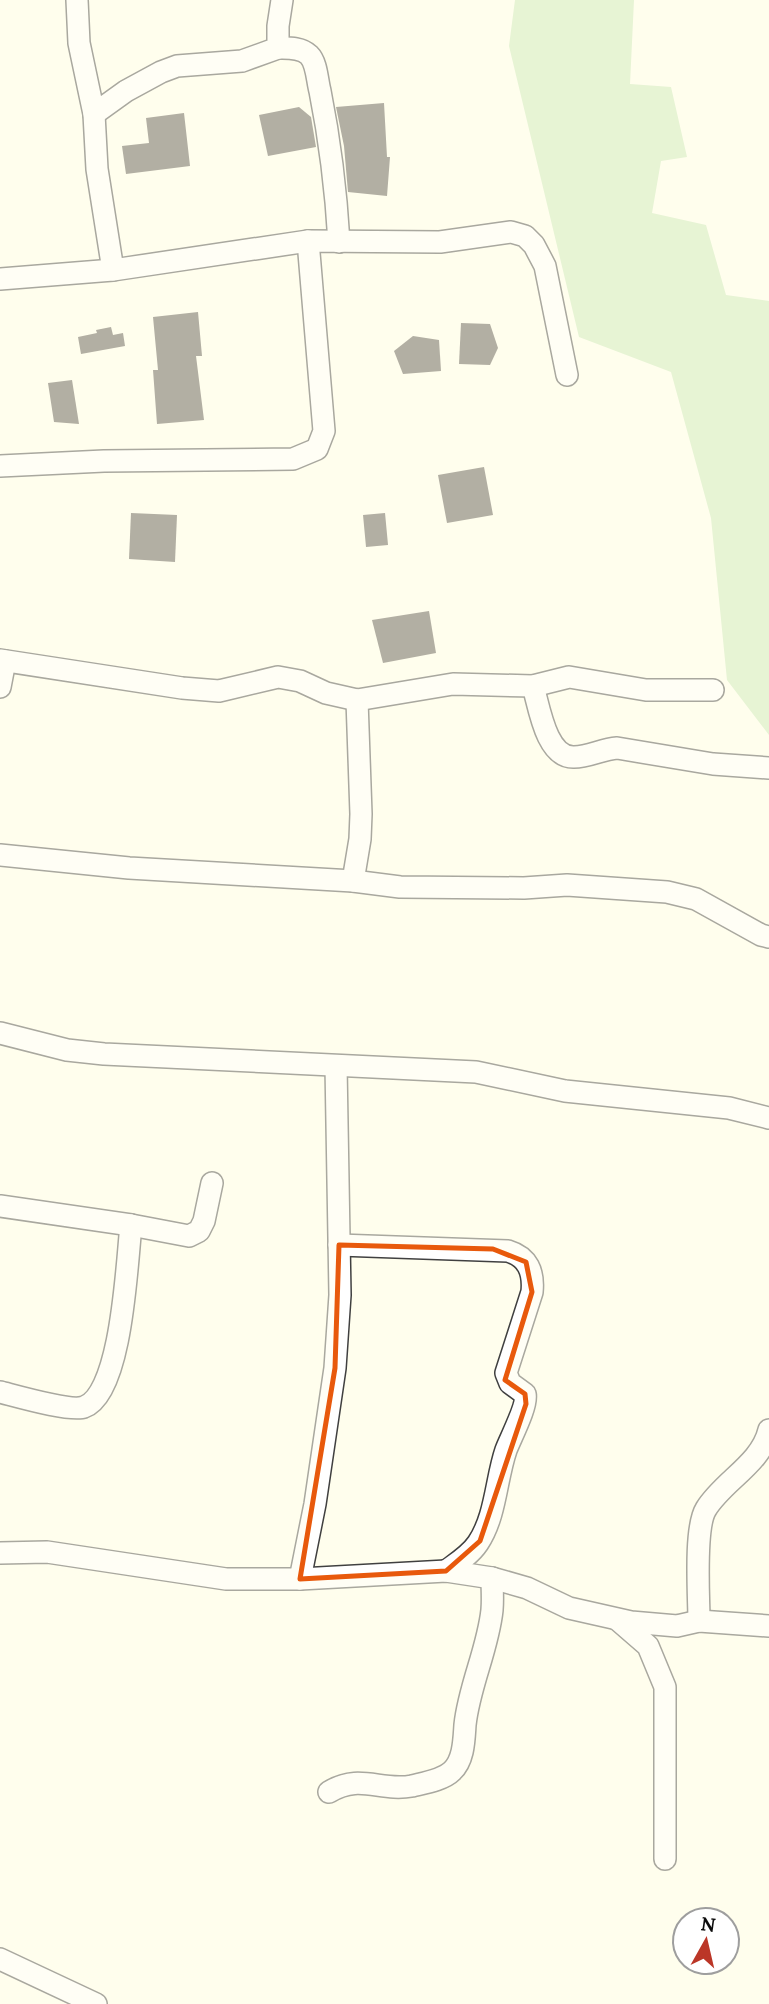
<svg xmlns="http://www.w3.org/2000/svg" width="769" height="2004" viewBox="0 0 769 2004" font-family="Lora,serif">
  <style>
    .grass { fill: #c9e8b7 }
    .building { fill: #555049 }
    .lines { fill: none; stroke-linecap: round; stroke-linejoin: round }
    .minor-casing { stroke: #404040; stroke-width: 24 }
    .minor { stroke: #fff; stroke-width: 21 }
    .marked { fill: none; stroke: #e8590c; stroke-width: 5; stroke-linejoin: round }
  </style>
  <rect width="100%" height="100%" fill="#fffeed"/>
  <path class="grass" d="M515 0H634L630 84 671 87 687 157 661 161 652 213 706 225 726 295 769 301V735L727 680 711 518 671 372 579 337 509 46Z"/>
  <g class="building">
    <path d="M384 103 387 157H390L387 196 348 192 344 146 336 107Z"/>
    <path d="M299 107 311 117 316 147 268 156 259 115Z"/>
    <path d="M184 113 190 166 126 174 122 146 149 143 146 118Z"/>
    <path d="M198 312 202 356H196L204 420 157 424 153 370H158L153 317Z"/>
    <path d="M461 323 490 324 498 348 490 365 459 364Z"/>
    <path d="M111 327 113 335 123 333 125 346 81 354 78 337 97 333 96 330Z"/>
    <path d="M413 336 439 340 441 371 403 374 394 351Z"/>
    <path d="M72 380 79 424 54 422 48 383Z"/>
    <path d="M484 467 493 515 447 523 438 475Z"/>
    <path d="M131 513 177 515 175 562 129 559Z"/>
    <path d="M385 513 388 545 366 547 363 515Z"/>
    <path d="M429 611 436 653 383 663 372 620Z"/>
  </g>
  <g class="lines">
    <defs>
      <g id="minor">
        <path d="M77 0 79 43 94 114 97 169 113 270"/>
        <path d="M278 48C288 48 301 47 309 55 317 63 317 80 320 91 330 141 336 190 339 242"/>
        <path d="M94 114 126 91 161 72 177 66 242 61 278 48V26L282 0"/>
        <path d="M0 279 113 270 308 241 440 242 511 232 525 236 534 245 545 266 567 375"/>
        <path d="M0 466 104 461 293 459 317 449 324 431 308 241"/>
        <path d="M0 660 182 688 219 691 278 677 300 681 326 693 357 700 453 684 533 686 569 677 646 690H713"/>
        <path d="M533 686C539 706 546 758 574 757 589 757 602 749 617 748L713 764 769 768"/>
        <path d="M0 687 5 661"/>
        <path d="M0 855 129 868 353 881 400 887 524 888 567 885 667 892 696 899 761 935 769 937"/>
        <path d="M353 881 360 839 361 814 357 700"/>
        <path d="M0 1033 67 1050 104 1054 476 1072 565 1091 729 1108 769 1118"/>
        <path d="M0 1206 131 1225 189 1236 199 1231 204 1221 212 1183"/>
        <path d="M339 1245 508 1251C528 1257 534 1272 532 1292L506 1373 510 1383 525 1394C528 1405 511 1437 506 1450 496 1479 496 1516 478 1543 470 1555 457 1563 446 1571"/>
        <path d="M0 1392C16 1396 71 1412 84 1407 122 1394 127 1261 131 1225"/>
        <path d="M0 1553 47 1552 226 1579H300L446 1571 492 1578 527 1588 569 1608 631 1622 677 1626 699 1621 769 1626"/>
        <path d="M300 1579 315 1504 335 1368 340 1295 336 1066"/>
        <path d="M618 1620 648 1646 665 1687V1859"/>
        <path d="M699 1621C699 1597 694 1528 706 1509 723 1481 761 1464 769 1430"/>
        <path d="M329 1792C360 1773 380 1792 412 1786 424 1783 443 1780 452 1771 464 1760 464 1739 465 1725 469 1686 488 1649 492 1610 493 1599 492 1588 492 1578"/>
        <path d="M0 1959 96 2004"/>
      </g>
    </defs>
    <use href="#minor" class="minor-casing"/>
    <use href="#minor" class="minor"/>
  </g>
  <path d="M0 0H769V2004H0ZM339 1245 493 1249 526 1262 532 1292 505 1380 525 1394 526 1404 480 1541 446 1571 300 1579 335 1368Z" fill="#fffeed" fill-opacity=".55" fill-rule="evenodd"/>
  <path class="marked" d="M339 1245 493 1249 526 1262 532 1292 505 1380 525 1394 526 1404 480 1541 446 1571 300 1579 335 1368Z"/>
  <g transform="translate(706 1941) rotate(8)"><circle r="33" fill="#ffffff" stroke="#9e9e9e" stroke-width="2"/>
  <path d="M0-5L12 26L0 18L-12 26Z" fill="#bb3627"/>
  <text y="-10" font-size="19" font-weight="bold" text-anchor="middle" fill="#0d0d0d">N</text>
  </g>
</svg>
